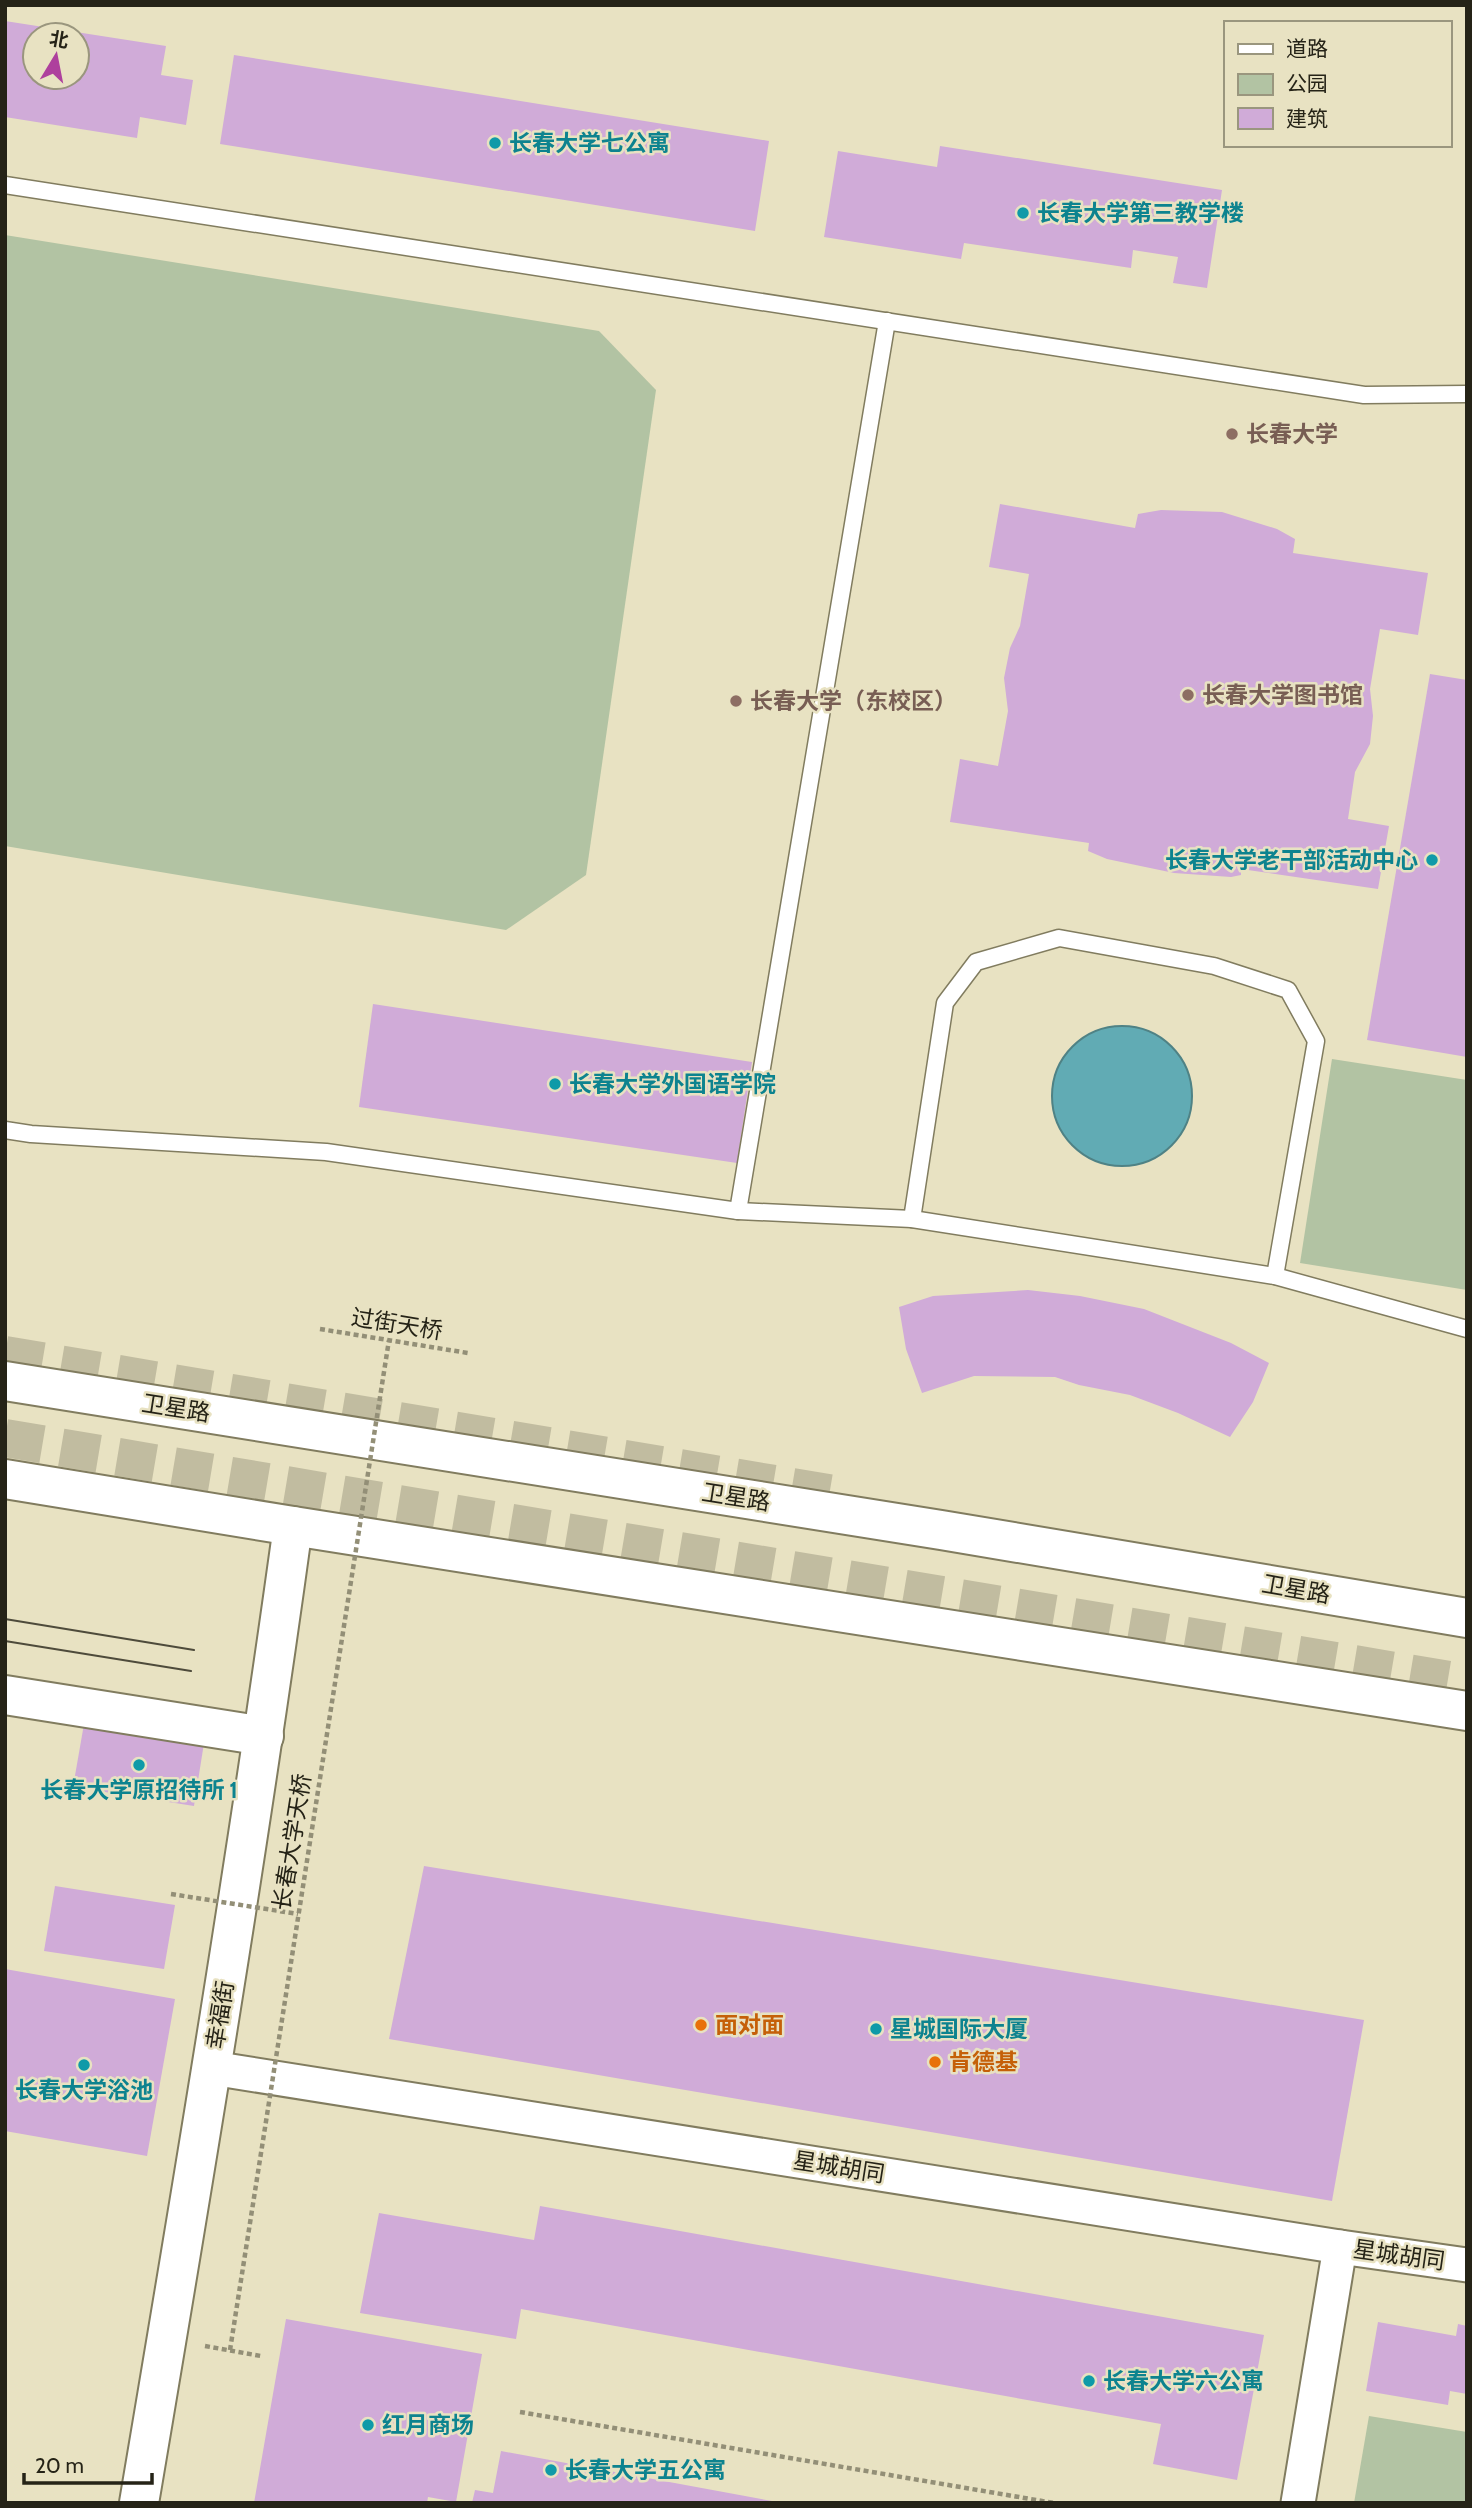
<svg xmlns="http://www.w3.org/2000/svg" width="1472" height="2508" viewBox="0 0 1472 2508" font-family="Cabin,'Noto Sans SC',sans-serif">
  <style>
    .green { fill: #b2c3a3 }
    .water { fill: #61abb4; stroke: #4f8285; stroke-width: 2 }
    .building { fill: #d0abd8; fill-rule: evenodd }
    .lines { fill: none; stroke-linecap: round; stroke-linejoin: round }
    .trunk-tunnel { stroke: #c1bca0; stroke-width: 38; stroke-dasharray: 38 19; stroke-linecap: butt }
    .service-casing { stroke: #817c5f; stroke-width: 19 }
    .minor-casing { stroke: #817c5f; stroke-width: 37 }
    .tertiary-casing { stroke: #817c5f; stroke-width: 42 }
    .secondary-casing { stroke: #817c5f; stroke-width: 42 }
    .primary-casing { stroke: #817c5f; stroke-width: 42 }
    .path { stroke: #938f77; stroke-width: 4.5; stroke-dasharray: 5 3.5; stroke-linecap: butt }
    .service { stroke: #fff; stroke-width: 16 }
    .minor { stroke: #fff; stroke-width: 33 }
    .tertiary { stroke: #fff; stroke-width: 38 }
    .secondary { stroke: #fff; stroke-width: 38 }
    .primary { stroke: #fff; stroke-width: 38 }
    .tram { stroke: #4e4b3b; stroke-width: 2 }
    .path-bridge { stroke: #938f77; stroke-width: 4.5; stroke-dasharray: 5 3.5; stroke-linecap: butt }
    .culture-dot { fill: #0f9aa8; stroke: #e8e2c2; stroke-width: 2.5 }
    .education-dot { fill: #8d6e63; stroke: #e8e2c2; stroke-width: 2.5 }
    .food-dot { fill: #e8710a; stroke: #e8e2c2; stroke-width: 2.5 }
    .labels { text-anchor: middle; dominant-baseline: central; stroke-width: 5; stroke-linejoin: round; paint-order: stroke }
    .culture-label { font-size: 23px; font-weight: bold; fill: #0d838f; stroke: #e8e2c2; text-anchor: start }
    .education-label { font-size: 23px; font-weight: bold; fill: #785e54; stroke: #e8e2c2; text-anchor: start }
    .street-label { font-size: 23px; fill: #252317; stroke: #e8e2c2 }
    .food-label { font-size: 23px; font-weight: bold; fill: #c56008; stroke: #e8e2c2; text-anchor: start }
  </style>
  <rect width="100%" height="100%" fill="#e8e2c2"/>
  <g class="green">
    <path d="M5 235 599 331 656 390 586 875 506 930 5 846Z"/>
    <path d="M1332 1059 1467 1080V1290L1300 1263Z"/>
    <path d="M1369 2416 1467 2432V2503H1354Z"/>
  </g>
  <circle class="water" cx="1122" cy="1096" r="70"/>
  <g class="building">
    <path d="M5 21 166 46 161 75 193 80 186 125 140 117 137 138 5 117ZM35 35H77V77H35Z"/>
    <path d="M234 55 769 141 755 231 220 144Z"/>
    <path d="M940 146 1222 190 1207 288 1173 283 1178 257 1133 250 1131 268 964 243 961 259 824 237 838 151 937 167Z"/>
    <path d="M1000 504 1135 528 1138 514 1161 510 1222 512 1277 529 1295 539 1293 553 1428 573 1418 635 1380 629 1370 689 1373 716 1370 744 1355 772 1348 819 1389 826 1378 889 1241 869V875L1231 877 1174 873 1107 859 1088 851 1089 843 950 822 960 759 998 766 1008 711 1004 678 1010 648 1020 626 1029 574 989 567Z"/>
    <path d="M1430 674 1467 680V1057L1367 1040Z"/>
    <path d="M373 1004 752 1062 737 1163 359 1107Z"/>
    <path d="M1028 1290 1080 1296 1144 1309 1231 1343 1269 1363 1253 1402 1230 1437 1178 1413 1130 1395 1079 1385 1055 1377 974 1376 922 1393 906 1349 899 1307 933 1296Z"/>
    <path d="M84 1724 204 1743 194 1806 73 1787Z"/>
    <path d="M424 1866 1364 2020 1332 2201 389 2039Z"/>
    <path d="M55 1886 175 1905 164 1969 44 1951Z"/>
    <path d="M5 1969 175 1999 147 2156 5 2131Z"/>
    <path d="M540 2206 1264 2335 1237 2480 1153 2464 1161 2424 521 2309 516 2339 360 2313 379 2213 534 2240Z"/>
    <path d="M286 2319 482 2354 456 2502 428 2497 427 2503H254Z"/>
    <path d="M1378 2322 1456 2336 1458 2324 1467 2326V2394L1450 2391 1448 2405 1366 2391Z"/>
    <path d="M501 2451 772 2501V2503H472L475 2490 493 2493Z"/>
  </g>
  <g class="lines">
    <g class="trunk-tunnel">
      <path d="M5 1355 840 1495"/>
      <path d="M5 1438 1467 1683"/>
    </g>
    <defs>
      <g id="service">
        <path d="M5 185 1364 395 1467 394"/>
        <path d="M5 1130 31 1134 326 1152 738 1211 912 1219 1275 1276 1467 1329"/>
        <path d="M738 1211 887 321"/>
        <path d="M912 1219 945 1003 976 962 1059 938 1214 966 1288 990 1316 1041 1275 1276"/>
      </g>
      <g id="minor">
        <path d="M212 2068 1340 2247 1467 2265"/>
        <path d="M1298 2503 1340 2247"/>
      </g>
      <path id="tertiary" d="M139 2503C194 2178 248 1853 293 1526"/>
      <path id="secondary" d="M5 1695 264 1736"/>
      <g id="primary">
        <path d="M5 1381 941 1530 1467 1618"/>
        <path d="M5 1479 293 1526 1467 1711"/>
      </g>
    </defs>
    <use href="#service" class="service-casing"/>
    <use href="#minor" class="minor-casing"/>
    <use href="#tertiary" class="tertiary-casing"/>
    <use href="#secondary" class="secondary-casing"/>
    <use href="#primary" class="primary-casing"/>
    <g class="path">
      <path d="M320 1329 468 1353"/>
      <path d="M205 2346 261 2356"/>
      <path d="M520 2412 1054 2503"/>
    </g>
    <use href="#service" class="service"/>
    <use href="#minor" class="minor"/>
    <use href="#tertiary" class="tertiary"/>
    <use href="#secondary" class="secondary"/>
    <use href="#primary" class="primary"/>
    <g class="tram">
      <path d="M5 1619 194 1650"/>
      <path d="M5 1641 191 1671"/>
    </g>
    <g class="path-bridge">
      <path d="M171 1894 298 1914"/>
      <path d="M230 2350 389 1340"/>
    </g>
  </g>
  <g class="culture-dot">
    <circle cx="495" cy="143" r="7"/>
    <circle cx="1023" cy="213" r="7"/>
    <circle cx="1432" cy="860" r="7"/>
    <circle cx="555" cy="1084" r="7"/>
    <circle cx="139" cy="1765" r="7"/>
    <circle cx="876" cy="2029" r="7"/>
    <circle cx="84" cy="2065" r="7"/>
    <circle cx="1089" cy="2381" r="7"/>
    <circle cx="368" cy="2425" r="7"/>
    <circle cx="551" cy="2470" r="7"/>
  </g>
  <g class="education-dot">
    <circle cx="1232" cy="434" r="7"/>
    <circle cx="1188" cy="695" r="7"/>
    <circle cx="736" cy="701" r="7"/>
  </g>
  <g class="food-dot">
    <circle cx="701" cy="2025" r="7"/>
    <circle cx="935" cy="2062" r="7"/>
  </g>
  <g class="labels">
    <g class="culture-label">
      <text x="509" y="143">长春大学七公寓</text>
      <text x="1037" y="213">长春大学第三教学楼</text>
      <text x="1418" y="860" text-anchor="end">长春大学老干部活动中心</text>
      <text x="569" y="1084">长春大学外国语学院</text>
      <text x="139" y="1790" text-anchor="middle">长春大学原招待所 1</text>
      <text x="890" y="2029">星城国际大厦</text>
      <text x="84" y="2090" text-anchor="middle">长春大学浴池</text>
      <text x="1103" y="2381">长春大学六公寓</text>
      <text x="382" y="2425">红月商场</text>
      <text x="565" y="2470">长春大学五公寓</text>
    </g>
    <g class="education-label">
      <text x="1246" y="434">长春大学</text>
      <text x="1202" y="695">长春大学图书馆</text>
      <text x="750" y="701">长春大学（东校区）</text>
    </g>
    <g class="street-label">
      <text transform="translate(397 1324) rotate(9)">过街天桥</text>
      <text transform="translate(176 1408) rotate(9)">卫星路</text>
      <text transform="translate(736 1497) rotate(9)">卫星路</text>
      <text transform="translate(1296 1589) rotate(10)">卫星路</text>
      <text transform="translate(292 1842) rotate(-81)">长春大学天桥</text>
      <text transform="translate(220 2015) rotate(-81)">幸福街</text>
      <text transform="translate(839 2167) rotate(9)">星城胡同</text>
      <text transform="translate(1399 2255) rotate(8)">星城胡同</text>
    </g>
    <g class="food-label">
      <text x="715" y="2025">面对面</text>
      <text x="949" y="2062">肯德基</text>
    </g>
  </g>
  <rect width="1472" height="2508" fill="none" stroke="#252317" stroke-width="14"/>
  <rect x="1224" y="21" width="228" height="126" fill="#e8e2c2" stroke="#9a967e" stroke-width="2"/>
  <rect x="1238" y="44" width="35" height="10" fill="#ffffff" stroke="#9a967e" stroke-width="2"/>
  <text x="1286" y="56" font-size="21" fill="#252317">道路</text>
  <rect x="1238" y="74" width="35" height="21" fill="#b2c3a3" stroke="#9a967e" stroke-width="2"/>
  <text x="1286" y="91" font-size="21" fill="#252317">公园</text>
  <rect x="1238" y="108" width="35" height="21" fill="#d0abd8" stroke="#9a967e" stroke-width="2"/>
  <text x="1286" y="126" font-size="21" fill="#252317">建筑</text>
  <g transform="translate(56 56) rotate(10)"><circle r="33" fill="#e8e2c2" stroke="#9a967e" stroke-width="2"/>
  <path d="M0-5L12 26L0 18L-12 26Z" fill="#ae409d"/>
  <text y="-10" font-size="19" font-weight="bold" text-anchor="middle" fill="#252317">北</text>
  </g>
  <path d="M24 2473v10h128v-10" fill="none" stroke="#252317" stroke-width="3.5"/>
  <text x="35" y="2473" font-size="21" fill="#252317" stroke="#e8e2c2" stroke-width="5" paint-order="stroke">20 m</text>
</svg>
